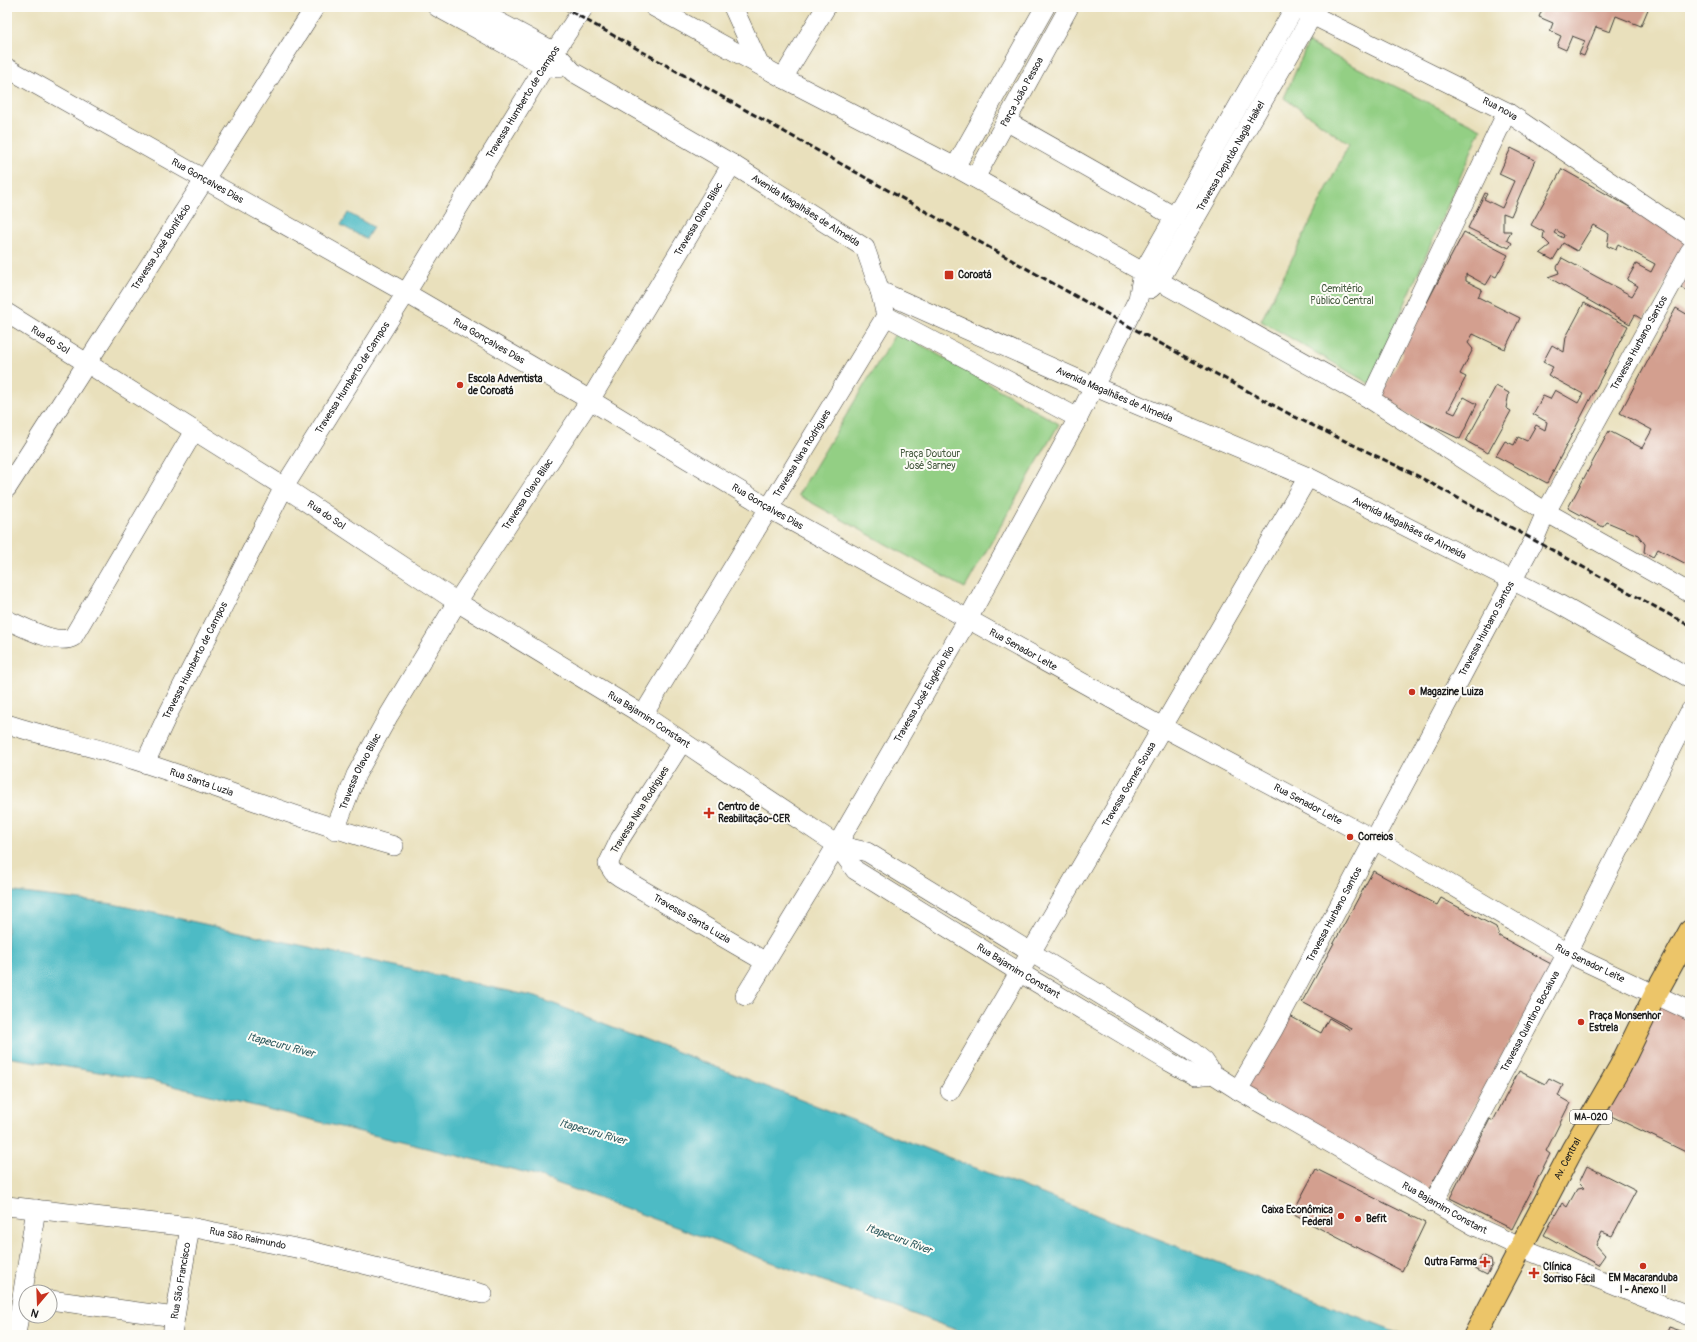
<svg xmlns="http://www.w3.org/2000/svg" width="1697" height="1342" viewBox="0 0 1697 1342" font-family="Pangolin,sans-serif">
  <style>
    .green { fill: #93cf84; stroke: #587650 }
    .water { fill: #4dbbc5; stroke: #346c70 }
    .building { fill: #d39f8f; fill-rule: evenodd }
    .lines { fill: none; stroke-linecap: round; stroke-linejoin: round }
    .minor-casing { stroke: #3b3934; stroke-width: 20 }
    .major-casing { stroke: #3b3934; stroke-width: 24 }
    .minor { stroke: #fff; stroke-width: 19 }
    .major { stroke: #ecc569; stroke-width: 22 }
    .rail { stroke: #1c1c1c; stroke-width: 3; stroke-dasharray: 6 3; stroke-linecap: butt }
    .poi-dot { fill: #c8321e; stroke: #fdfcf7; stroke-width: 1.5 }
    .labels { text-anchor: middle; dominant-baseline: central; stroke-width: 4; stroke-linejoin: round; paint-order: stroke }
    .shield { fill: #fdfcf7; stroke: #605f5e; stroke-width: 1 }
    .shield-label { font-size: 9px; font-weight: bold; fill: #1c1c1c }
    .street-label { font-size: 10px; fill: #1c1c1c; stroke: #fdfcf7 }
    .poi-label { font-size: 10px; font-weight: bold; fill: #1c1c1c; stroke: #fdfcf7; text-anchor: start }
    .park-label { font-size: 10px; fill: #465b40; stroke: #fdfcf7 }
    .water-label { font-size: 11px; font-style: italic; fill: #305c60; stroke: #fdfcf7 }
  </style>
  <rect width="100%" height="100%" fill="#fdfcf7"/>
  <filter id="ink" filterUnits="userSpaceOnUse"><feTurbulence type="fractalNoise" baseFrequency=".025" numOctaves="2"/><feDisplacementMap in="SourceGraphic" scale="8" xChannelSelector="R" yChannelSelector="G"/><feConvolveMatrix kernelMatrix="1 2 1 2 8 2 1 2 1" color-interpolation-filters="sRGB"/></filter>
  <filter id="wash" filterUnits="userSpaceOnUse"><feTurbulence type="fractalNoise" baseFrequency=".012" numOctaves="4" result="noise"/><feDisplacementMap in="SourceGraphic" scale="16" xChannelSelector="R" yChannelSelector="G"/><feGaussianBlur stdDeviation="0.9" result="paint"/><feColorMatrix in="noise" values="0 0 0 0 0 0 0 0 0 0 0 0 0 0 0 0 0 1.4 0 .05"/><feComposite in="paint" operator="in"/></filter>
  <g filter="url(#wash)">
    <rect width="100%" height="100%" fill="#e9e0bc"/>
    <g class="green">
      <path d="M1308 43 1481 129 1370 384 1261 321 1349 144 1284 98Z"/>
      <path d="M897 331 1059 424 965 588 798 495Z"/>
    </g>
    <g class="water">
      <path d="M348 213 373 227 366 239 341 225Z"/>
      <path d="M7 891 113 904 536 997 1405 1335H970L532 1174 153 1081 7 1057Z"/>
    </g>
    <g id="blocks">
      <g class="building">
        <path d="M1543 7H1649L1641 26 1616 16 1610 32 1596 27 1584 56 1579 54 1585 41 1572 36 1566 50 1557 46 1561 36 1550 31 1553 23 1539 17Z"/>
        <path d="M1511 148 1535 160 1511 216 1503 213V231H1511L1507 240 1512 243 1509 248 1468 228 1485 193 1487 194 1484 199 1502 208 1514 181 1499 174Z"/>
        <path d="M1562 169 1690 241 1643 320 1635 315 1630 324 1548 277 1559 273 1557 267 1562 258 1632 296 1638 286 1627 280 1636 264 1651 272 1655 264 1618 244 1616 250 1607 246 1609 234 1593 225 1577 251 1563 243 1553 260 1540 253 1550 245 1543 238 1544 232 1531 225ZM1556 230 1564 235 1563 238 1554 233Z"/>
        <path d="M1464 232 1508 255 1496 277 1492 275 1486 285 1466 274V281L1482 289 1478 297 1520 318 1505 349 1473 334 1468 343 1473 349 1460 374 1466 377 1448 411 1455 414 1464 397 1477 404 1460 439 1400 411 1402 408 1380 397 1403 352 1402 350Z"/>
        <path d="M1690 267V293L1679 286Z"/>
        <path d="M1584 303 1628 326 1547 483 1496 456 1505 441 1514 445 1518 437 1527 441 1536 425 1545 430 1547 422 1533 414 1543 396 1550 399 1555 390 1578 403 1583 394 1548 375 1553 367 1543 362 1552 345 1564 352 1566 337Z"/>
        <path d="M1676 308 1690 316V566L1658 549 1653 557 1644 552 1645 544 1638 535 1607 522 1603 527 1568 508 1609 431 1642 448 1652 430 1620 413Z"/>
        <path d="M1496 386 1509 393 1506 408 1511 411 1488 453 1466 441Z"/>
        <path d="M1373 871 1437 905 1441 898 1496 927 1499 936 1553 965 1429 1189 1245 1088 1286 1014 1321 1033 1329 1018 1350 1030 1351 1028 1302 1002Z"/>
        <path d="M1659 1000 1690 1015V1154L1605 1113Z"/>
        <path d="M1519 1071 1545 1084 1549 1078 1563 1085 1558 1096 1570 1103 1546 1151 1550 1154 1512 1229 1450 1198 1490 1119 1493 1121Z"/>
        <path d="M1587 1166 1636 1191 1612 1236 1602 1232 1596 1245 1605 1255 1598 1265 1544 1235 1562 1203 1567 1207 1577 1189 1584 1188 1579 1183Z"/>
        <path d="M1316 1169 1425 1223 1402 1271 1292 1214Z"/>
        <path d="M1482 1255 1491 1259 1492 1265 1487 1275 1475 1269Z"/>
        <path d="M1669 1327 1690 1334V1335H1666Z"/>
      </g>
    </g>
  </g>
  <g filter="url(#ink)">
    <use href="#blocks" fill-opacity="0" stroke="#3b3934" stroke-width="1"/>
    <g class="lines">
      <defs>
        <g id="minor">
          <path d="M437 7 545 66 558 68"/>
          <path id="s1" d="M471 7 555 52 573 72 732 164 865 248 880 291 1093 386 1308 477 1557 603 1690 678"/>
          <path d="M654 7 783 78 955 167 1370 399 1546 512 1690 593"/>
          <path d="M733 7 759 64"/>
          <path id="s2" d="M1296 7 1507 112 1690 236"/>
          <path id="s3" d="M7 68 406 293 590 400 770 509 1164 728 1375 840 1567 953 1690 1011"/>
          <path d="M783 78 826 7"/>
          <path d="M1006 121 1175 217"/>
          <path d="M955 167 1045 7"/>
          <path id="s4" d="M975 178 1069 7"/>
          <path id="s5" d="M1150 289 1159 281 1317 7"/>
          <path id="s6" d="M7 313 284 487 457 602 643 715 837 845 867 852 1189 1049 1204 1061 1213 1074 1238 1090 1475 1226 1522 1248 1690 1316"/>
          <path d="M886 316 1078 418"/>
          <path d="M1370 399 1507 112"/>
          <path id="s7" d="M7 488 315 7"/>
          <path d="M7 620C24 627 57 646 73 637L194 431"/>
          <path id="s8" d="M643 715 886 316 880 291"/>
          <path id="s9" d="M7 724C53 739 101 748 147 764 230 791 310 823 394 846"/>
          <path id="s10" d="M682 742 620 839 608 864 613 872 620 877 764 961"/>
          <path id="s11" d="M145 763 168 714 284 487 406 293 545 66 584 7"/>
          <path id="s12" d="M335 830 356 775 389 715 457 602 590 400 732 164"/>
          <path id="s13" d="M837 845 855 870 1019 972 1168 1061 1195 1076 1213 1074"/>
          <path id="s14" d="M745 996 837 845 968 619 1078 418 1138 299 1143 272 1295 7"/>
          <path id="s15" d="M1238 1090 1273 1030 1534 540 1546 512 1690 251"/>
          <path id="s16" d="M950 1091C1069 886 1190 683 1308 477"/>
          <path id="s17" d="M1433 1203 1567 953 1690 711"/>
          <path id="s18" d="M7 1206 190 1227 311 1251 483 1294"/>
          <path d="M50 1300 175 1317"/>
          <path d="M16 1335 36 1209"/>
          <path id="s19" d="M172 1335 190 1227"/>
        </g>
        <g id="major">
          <path id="s20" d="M1475 1335 1572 1150 1620 1067 1655 995 1690 931"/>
        </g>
      </defs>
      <use href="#minor" class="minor-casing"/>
      <use href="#major" class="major-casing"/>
      <use href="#minor" class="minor"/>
      <use href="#major" class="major"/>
      <path class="rail" d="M563 7 1125 324 1295 417 1416 475 1690 626"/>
    </g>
  </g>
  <g class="poi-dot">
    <rect x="944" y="270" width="10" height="10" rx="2"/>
    <circle cx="460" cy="385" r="4"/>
    <circle cx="1412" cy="692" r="4"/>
    <path d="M707 807h4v4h4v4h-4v4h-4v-4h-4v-4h4z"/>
    <circle cx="1350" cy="837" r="4"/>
    <circle cx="1581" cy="1022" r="4"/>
    <circle cx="1341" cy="1216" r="4"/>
    <circle cx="1358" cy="1219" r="4"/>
    <path d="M1483 1256h4v4h4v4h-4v4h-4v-4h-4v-4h4z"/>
    <circle cx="1643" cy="1266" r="4"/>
    <path d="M1532 1267h4v4h4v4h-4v4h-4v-4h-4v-4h4z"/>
  </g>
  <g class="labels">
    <rect class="shield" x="1570" y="1110" width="42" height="14" rx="3"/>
    <g class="shield-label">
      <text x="1591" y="1117">MA-020</text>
    </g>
    <g class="street-label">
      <text stroke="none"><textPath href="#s4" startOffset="98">Parça João Pessoa</textPath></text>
      <text stroke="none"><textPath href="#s11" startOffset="762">Travessa Humberto de Campos</textPath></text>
      <text stroke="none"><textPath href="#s2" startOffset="228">Rua nova</textPath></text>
      <text stroke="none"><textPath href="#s5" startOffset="156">Travessa Deputdo Nagib Haikel</textPath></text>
      <text stroke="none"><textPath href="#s3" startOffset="230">Rua Gonçalves Dias</textPath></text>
      <text stroke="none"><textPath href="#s1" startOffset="393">Avenida Magalhães de Almeida</textPath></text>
      <text stroke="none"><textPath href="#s12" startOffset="712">Travessa Olavo Bilac</textPath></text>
      <text stroke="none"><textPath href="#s7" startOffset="286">Travessa José Bonifácio</textPath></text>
      <text stroke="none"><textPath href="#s6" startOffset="51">Rua do Sol</textPath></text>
      <text stroke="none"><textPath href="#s3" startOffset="554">Rua Gonçalves Dias</textPath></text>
      <text stroke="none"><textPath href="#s15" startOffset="848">Travessa Hurbano Santos</textPath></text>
      <text stroke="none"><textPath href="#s11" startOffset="438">Travessa Humberto de Campos</textPath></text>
      <text stroke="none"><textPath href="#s1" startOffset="765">Avenida Magalhães de Almeida</textPath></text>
      <text stroke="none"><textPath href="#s8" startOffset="306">Travessa Nina Rodrigues</textPath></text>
      <text stroke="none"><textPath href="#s12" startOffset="388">Travessa Olavo Bilac</textPath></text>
      <text stroke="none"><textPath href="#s3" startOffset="878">Rua Gonçalves Dias</textPath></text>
      <text stroke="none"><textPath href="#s6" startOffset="378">Rua do Sol</textPath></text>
      <text stroke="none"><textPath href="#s1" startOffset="1089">Avenida Magalhães de Almeida</textPath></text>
      <text stroke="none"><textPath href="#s15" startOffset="524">Travessa Hurbano Santos</textPath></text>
      <text stroke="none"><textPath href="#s3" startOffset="1171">Rua Senador Leite</textPath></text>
      <text stroke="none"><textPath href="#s11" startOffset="114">Travessa Humberto de Campos</textPath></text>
      <text stroke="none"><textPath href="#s14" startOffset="351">Travessa José Eugênio Rio</textPath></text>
      <text stroke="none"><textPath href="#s6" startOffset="760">Rua Bajamim Constant</textPath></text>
      <text stroke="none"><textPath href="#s12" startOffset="64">Travessa Olavo Bilac</textPath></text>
      <text stroke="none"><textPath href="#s9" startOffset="203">Rua Santa Luzia</textPath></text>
      <text stroke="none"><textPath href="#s16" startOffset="355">Travessa Gomes Sousa</textPath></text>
      <text stroke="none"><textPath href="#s3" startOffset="1495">Rua Senador Leite</textPath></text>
      <text transform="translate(640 810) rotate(-58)">Travessa Nina Rodrigues</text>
      <text stroke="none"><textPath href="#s15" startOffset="200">Travessa Hurbano Santos</textPath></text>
      <text stroke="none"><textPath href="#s10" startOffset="244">Travessa Santa Luzia</textPath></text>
      <text stroke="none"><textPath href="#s3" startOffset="1819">Rua Senador Leite</textPath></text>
      <text stroke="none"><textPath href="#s13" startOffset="223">Rua Bajamim Constant</textPath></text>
      <text stroke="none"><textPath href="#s17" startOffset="206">Travessa Quintino Bocaiuva</textPath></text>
      <text stroke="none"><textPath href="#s20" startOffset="199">Av. Central</textPath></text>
      <text stroke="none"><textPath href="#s6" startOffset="1697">Rua Bajamim Constant</textPath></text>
      <text stroke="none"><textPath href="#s18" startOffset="243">Rua São Raimundo</textPath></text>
      <text stroke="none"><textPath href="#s19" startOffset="55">Rua São Francisco</textPath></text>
    </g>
    <g class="poi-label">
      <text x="958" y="275">Coroatá</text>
      <text x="468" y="379">Escola Adventista<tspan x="468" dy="12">de Coroatá</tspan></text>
      <text x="1420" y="692">Magazine Luiza</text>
      <text x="718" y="807">Centro de<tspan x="718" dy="12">Reabilitação-CER</tspan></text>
      <text x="1358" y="837">Correios</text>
      <text x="1589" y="1016">Praça Monsenhor<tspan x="1589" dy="12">Estrela</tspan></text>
      <text x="1333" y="1210" text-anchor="end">Caixa Econômica<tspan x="1333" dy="12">Federal</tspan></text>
      <text x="1366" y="1219">Befit</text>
      <text x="1477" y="1262" text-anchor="end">Qutra Farma</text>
      <text x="1543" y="1267">Clínica<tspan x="1543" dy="12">Sorriso Fácil</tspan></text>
      <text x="1643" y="1278" text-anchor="middle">EM Macaranduba<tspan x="1643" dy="12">I - Anexo II</tspan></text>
    </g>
    <g class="park-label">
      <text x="1342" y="289">Cemitério<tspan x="1342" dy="12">Público Central</tspan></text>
      <text x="930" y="454">Praça Doutour<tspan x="930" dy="12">José Sarney</tspan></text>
    </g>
    <g class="water-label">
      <text transform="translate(281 1045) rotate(15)">Itapecuru River</text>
      <text transform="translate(593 1132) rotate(16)">Itapecuru River</text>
      <text transform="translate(899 1239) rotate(20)">Itapecuru River</text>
    </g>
  </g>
  <rect width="1697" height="1342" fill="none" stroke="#fdfcf7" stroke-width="24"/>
  <g transform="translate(38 1304) rotate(199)"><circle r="19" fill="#fdfcf7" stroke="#a3a29f"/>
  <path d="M0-3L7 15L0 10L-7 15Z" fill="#c8321e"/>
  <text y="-6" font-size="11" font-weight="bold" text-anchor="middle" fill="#1c1c1c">N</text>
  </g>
</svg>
